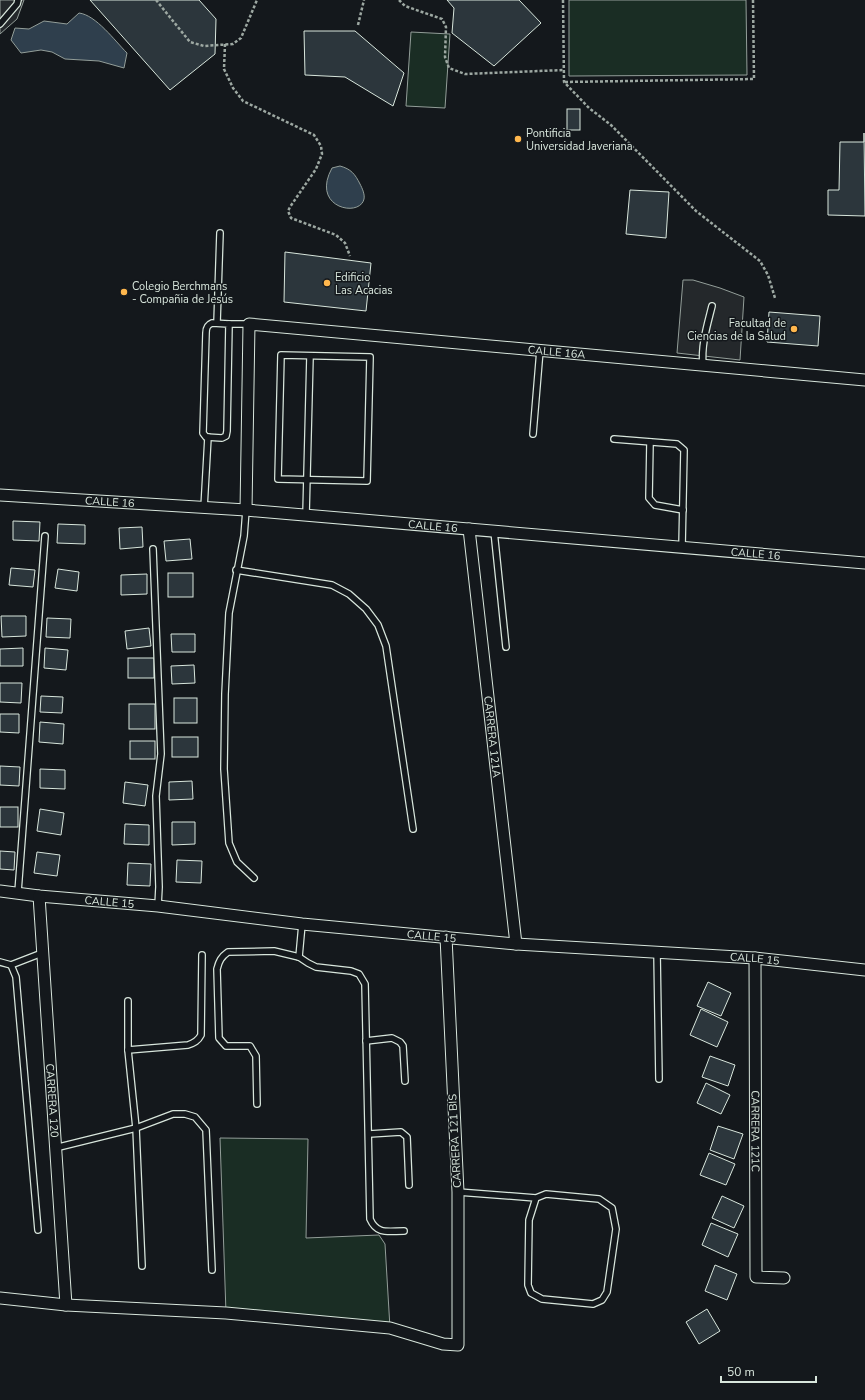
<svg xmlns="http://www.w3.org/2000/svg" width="865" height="1400" viewBox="0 0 865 1400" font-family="'Nunito Sans',sans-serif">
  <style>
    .green { fill: #1a2d24; stroke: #939e99 }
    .parking { fill: #24282b; stroke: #939e99 }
    .water { fill: #2f3f4d; stroke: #939e99 }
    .building { fill: #2c363c; stroke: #d8e6dc }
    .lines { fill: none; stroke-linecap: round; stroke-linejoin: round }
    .lane-casing { stroke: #d8e6dc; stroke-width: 8 }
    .street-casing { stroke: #d8e6dc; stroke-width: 13 }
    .path { stroke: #9da8a2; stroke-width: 2.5; stroke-dasharray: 3 2; stroke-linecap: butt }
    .lane { stroke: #14181c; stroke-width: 5.5 }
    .street { stroke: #14181c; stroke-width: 11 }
    .poi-dot { fill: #ffb74d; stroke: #14181c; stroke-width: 1.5 }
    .labels { text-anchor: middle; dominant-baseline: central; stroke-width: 3; stroke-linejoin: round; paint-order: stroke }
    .poi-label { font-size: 11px; fill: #d8e6dc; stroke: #14181c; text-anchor: start }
    .street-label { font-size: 11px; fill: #d8e6dc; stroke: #14181c }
  </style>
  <rect width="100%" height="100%" fill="#14181c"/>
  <g class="green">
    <path d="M569 0H746L747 75 569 76Z"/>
    <path d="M411 32 450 34 445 108 406 106Z"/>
    <path d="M220 1138 308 1139 306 1238 379 1235 385 1244 390 1328 226 1313Z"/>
  </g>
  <g class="parking">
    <path d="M0 0H24L17 19 0 34Z"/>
    <path d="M683 280H693L720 288 744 297 740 360 677 353Z"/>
  </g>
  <g class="water">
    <path d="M79 13C96 15 115 41 127 53L124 68 99 61 65 59 52 52 41 50 21 53 11 40 15 28 29 29 44 21 67 24Z"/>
    <path d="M340 166C351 169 355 174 360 184 362 188 365 194 364 199 360 218 310 208 332 168Z"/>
  </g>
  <g class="building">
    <path d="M90 0H199L216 19 215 54 170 90Z"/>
    <path d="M447 0H519L541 23 494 66 452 33 454 8Z"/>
    <path d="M304 31H355L404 73 393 106 345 77 305 75Z"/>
    <rect x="567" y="109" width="13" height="21"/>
    <path d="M864 133 865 216 828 215V190H839L840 142H864Z"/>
    <path d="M630 190 669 192 666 238 626 234Z"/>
    <path d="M285 252 371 263 366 311 284 302Z"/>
    <path d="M769 312 820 316 818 346 767 342Z"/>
    <path d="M13 521 40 522 39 541 13 540Z"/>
    <path d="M58 524 85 525V544L57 543Z"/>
    <path d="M142 527 143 547 120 549 119 528Z"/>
    <path d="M190 539 192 559 166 561 164 541Z"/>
    <path d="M11 568 35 570 33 587 9 585Z"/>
    <path d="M58 569 79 572 77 591 55 588Z"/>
    <rect x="168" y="573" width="25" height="24"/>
    <path d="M147 574V594L121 595V575Z"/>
    <path d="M1 616H26V636L2 637Z"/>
    <path d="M47 618 71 619 70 638 46 637Z"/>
    <path d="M149 628 151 646 127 649 125 631Z"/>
    <path d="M171 634H195V652H172Z"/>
    <path d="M23 648V666H0V649Z"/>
    <path d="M45 648 68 650 66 670 44 668Z"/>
    <rect x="128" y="658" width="26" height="20"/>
    <path d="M194 665 195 683 172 684 171 666Z"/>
    <path d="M0 683H22L21 703 0 702Z"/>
    <path d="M41 696 63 697 62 713 40 712Z"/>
    <rect x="174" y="698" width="23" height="25"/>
    <rect x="129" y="704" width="26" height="25"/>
    <path d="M0 714H19V733L0 732Z"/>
    <path d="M40 722 64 724 63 744 39 742Z"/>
    <rect x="172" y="737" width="26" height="20"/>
    <rect x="130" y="741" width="25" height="18"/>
    <path d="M0 766 20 767 19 786 0 785Z"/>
    <path d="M40 769 65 770V789L40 788Z"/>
    <path d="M192 781 193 799 169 800V782Z"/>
    <path d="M125 782 148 785 145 806 123 803Z"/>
    <rect x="0" y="807" width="18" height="20"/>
    <path d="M40 809 64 813 61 835 37 831Z"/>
    <path d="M172 822H195V844L172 845Z"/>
    <path d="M125 824 149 825V845L124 844Z"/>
    <path d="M0 851 15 852 14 870 0 869Z"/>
    <path d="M37 852 60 855 57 876 34 873Z"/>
    <path d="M177 860 202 861 201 883 176 882Z"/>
    <path d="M128 863 151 864 150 886 127 885Z"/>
    <path d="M708 982 731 993 721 1016 697 1006Z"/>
    <path d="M701 1009 728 1022 717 1047 690 1035Z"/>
    <path d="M710 1056 735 1065 728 1086 702 1077Z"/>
    <path d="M706 1083 730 1095 721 1114 697 1103Z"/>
    <path d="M718 1126 743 1134 734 1159 710 1150Z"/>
    <path d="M709 1153 735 1164 726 1185 700 1175Z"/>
    <path d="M722 1196 744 1206 734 1228 712 1218Z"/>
    <path d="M711 1223 738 1234 728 1257 702 1245Z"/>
    <path d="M715 1265 737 1274 727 1300 705 1291Z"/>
    <path d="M707 1309 720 1331 699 1344 686 1322Z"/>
  </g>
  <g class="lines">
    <defs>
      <g id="lane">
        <path d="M0 24 17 4 18 0"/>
        <path d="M212 323 229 324 227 431 226 436 222 438 206 437 203 433 206 333C206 328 207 325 212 323Z"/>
        <path d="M217 323 220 233"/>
        <path d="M229 324H249"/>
        <path d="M281 355 370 357 367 481 278 479Z"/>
        <path d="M703 365C701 345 707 326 712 306"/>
        <path d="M533 434 540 350"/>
        <path d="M614 439 677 444 684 450 682 547"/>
        <path d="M650 442 649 498 655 505 683 510"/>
        <path d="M204 508 208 437"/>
        <path d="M246 510 244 536 229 613 225 694 224 769 229 843 237 862 254 878"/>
        <path d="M306 515 310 356"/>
        <path d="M494 531 506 647"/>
        <path d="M153 549 161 754 156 796 159 887 158 906"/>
        <path d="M236 570 332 585 349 594 366 609 378 625 386 646 413 829"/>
        <path d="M18 892 45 536"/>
        <path d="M657 952 659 1079"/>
        <path d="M299 957 302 924"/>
        <path d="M0 962 11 965 16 977 38 1230"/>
        <path d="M11 965 42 953"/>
        <path d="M128 1001V1050L136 1128 142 1266"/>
        <path d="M366 1041 392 1038 400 1042 403 1046 405 1081"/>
        <path d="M128 1050 188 1045C194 1043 198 1041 201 1035L202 955"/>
        <path d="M257 1104 256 1056 250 1046H226L219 1038 217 969C219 961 221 957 228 952L274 951 299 957 308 963 316 967 351 971 359 974 365 984 370 1219C377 1235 388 1231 404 1231"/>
        <path d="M369 1134 401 1132 407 1137 409 1185"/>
        <path d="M55 1148 136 1128 173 1114H185L195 1117 206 1130 212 1270"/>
        <path d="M458 1192 536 1198 546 1194 599 1199 612 1208 616 1229 607 1292 602 1300 593 1304 542 1299 531 1293 528 1285 529 1220 536 1198"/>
      </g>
      <g id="street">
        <path id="s1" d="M0 495 246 510 865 563"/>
        <path id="s2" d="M246 510 249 324 865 380"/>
        <path id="s3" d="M469 529 516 944"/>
        <path id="s4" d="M0 891 39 896 158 906 302 924 516 944 755 958 865 970"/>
        <path id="s5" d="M39 896 66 1305"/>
        <path id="s6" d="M755 958 756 1277 784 1278"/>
        <path d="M0 1298 66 1305 226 1313 390 1328 443 1344 458 1345V1192L446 937"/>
      </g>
    </defs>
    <use href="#lane" class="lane-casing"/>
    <use href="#street" class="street-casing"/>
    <g class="path">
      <path d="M156 0 190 42 204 46 233 44 241 38 257 0"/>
      <path d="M399 0 405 6 442 19 446 27 445 57 449 68 465 74 564 70"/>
      <path d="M563 0 564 82 589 108 611 125 696 211 760 261 768 275 775 298"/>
      <path d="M358 25 364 0"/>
      <path d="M225 44 224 69 233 88 243 101 314 135 321 146 322 154 316 169 290 207 288 211 291 218 336 235 345 243 350 256"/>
      <path d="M565 82 754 79 753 0"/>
    </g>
    <use href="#lane" class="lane"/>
    <use href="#street" class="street"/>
  </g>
  <g class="poi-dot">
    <circle cx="518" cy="139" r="4"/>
    <circle cx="327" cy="283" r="4"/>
    <circle cx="124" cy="292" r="4"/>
    <circle cx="794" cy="329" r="4"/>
  </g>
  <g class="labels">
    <g class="poi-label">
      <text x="526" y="133">Pontificia<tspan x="526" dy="13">Universidad Javeriana</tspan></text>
      <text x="335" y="277">Edificio<tspan x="335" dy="13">Las Acacias</tspan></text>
      <text x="132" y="286">Colegio Berchmans<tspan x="132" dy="13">- Compañia de Jesús</tspan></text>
      <text x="786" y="323" text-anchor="end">Facultad de<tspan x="786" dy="13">Ciencias de la Salud</tspan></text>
    </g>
    <g class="street-label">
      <text stroke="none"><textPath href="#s2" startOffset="495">CALLE 16A</textPath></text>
      <text stroke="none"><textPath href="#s1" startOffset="110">CALLE 16</textPath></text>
      <text stroke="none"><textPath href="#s1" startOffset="434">CALLE 16</textPath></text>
      <text stroke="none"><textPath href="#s1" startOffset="758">CALLE 16</textPath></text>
      <text stroke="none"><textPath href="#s3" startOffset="209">CARRERA 121A</textPath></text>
      <text stroke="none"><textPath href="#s4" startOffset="110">CALLE 15</textPath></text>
      <text stroke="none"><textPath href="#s4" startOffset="434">CALLE 15</textPath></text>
      <text stroke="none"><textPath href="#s4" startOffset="758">CALLE 15</textPath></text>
      <text stroke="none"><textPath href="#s5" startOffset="205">CARRERA 120</textPath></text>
      <text stroke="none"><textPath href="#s6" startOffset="173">CARRERA 121C</textPath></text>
      <text transform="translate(455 1141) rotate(-93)">CARRERA 121 BIS</text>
    </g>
  </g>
  <path d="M721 1376v6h95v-6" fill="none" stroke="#d8e6dc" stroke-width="2"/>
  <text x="727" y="1376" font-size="12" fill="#d8e6dc" stroke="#14181c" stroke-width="3" paint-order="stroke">50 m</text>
</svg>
